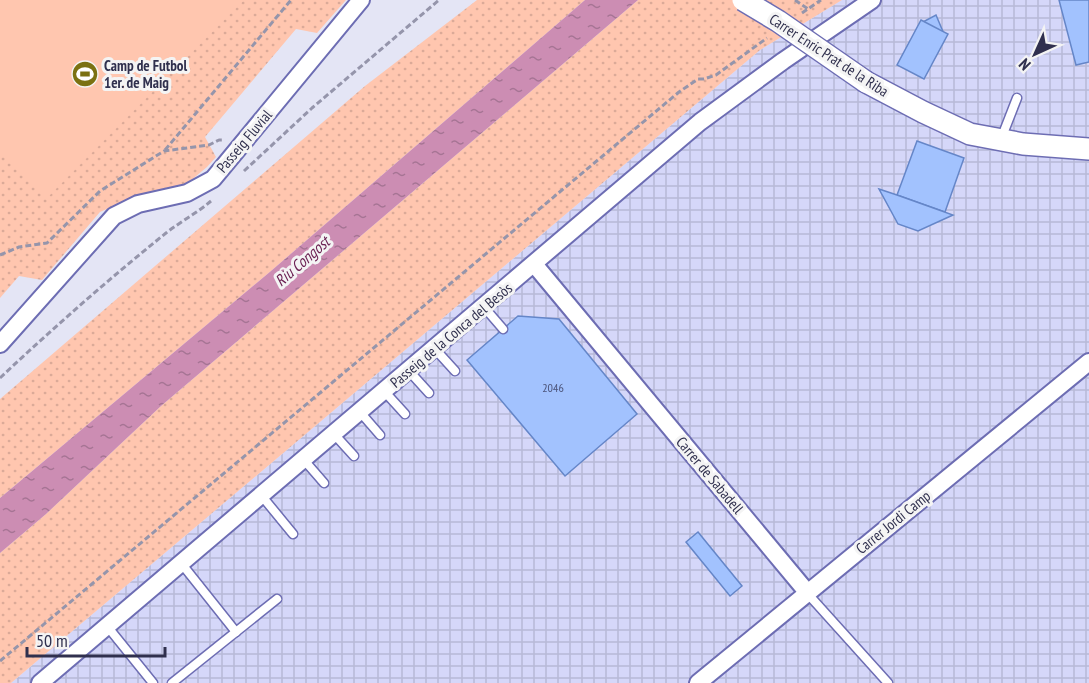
<svg xmlns="http://www.w3.org/2000/svg" width="1089" height="683" viewBox="0 0 1089 683" font-family="'PT Sans Narrow',sans-serif">
  <style>
    .industrial { fill: url(#industrial-grid) }
    .grass { fill: url(#grass-dots) }
    .garden { fill: #ffc6af }
    .water { fill: url(#water-ripples) }
    .building { fill: #a2c2fe; stroke: #6586c8; stroke-width: 1.5 }
    .lines { fill: none; stroke-linecap: round; stroke-linejoin: round }
    .service-casing { stroke: #6d6db3; stroke-width: 11 }
    .minor-casing { stroke: #6d6db3; stroke-width: 20 }
    .tertiary-casing { stroke: #6d6db3; stroke-width: 24 }
    .path { stroke: #9595ab; stroke-width: 3; stroke-dasharray: 6 3; stroke-linecap: butt }
    .service { stroke: #fff; stroke-width: 8 }
    .minor { stroke: #fff; stroke-width: 16 }
    .tertiary { stroke: #fff; stroke-width: 21 }
    .tertiary-bridge-casing { stroke: #6d6db3; stroke-width: 24; stroke-linecap: butt }
    .tertiary-bridge { stroke: #fff; stroke-width: 21 }
    .labels { text-anchor: middle; dominant-baseline: central; stroke-width: 6; stroke-linejoin: round; paint-order: stroke }
    .number-label { font-size: 12px; fill: #4c547a }
    .street-label { font-size: 15px; fill: #30304e; stroke: #f4f4f4 }
    .poi-label { font-size: 15px; font-weight: bold; fill: #30304e; stroke: #f4f4f4; text-anchor: start }
    .water-label { font-size: 16px; font-style: italic; fill: #6c2254; stroke: #f4f4f4 }
  </style>
  <defs>
    <pattern id="industrial-grid" width="8" height="8" patternUnits="userSpaceOnUse" patternTransform="scale(1.5)"><rect width="8" height="8" fill="#d5d7f9"/><path d="M0 4h8M4 0v8" fill="none" stroke="#b7b9d7"/></pattern>
    <pattern id="grass-dots" width="8" height="8" patternUnits="userSpaceOnUse" patternTransform="scale(1.5)"><rect width="8" height="8" fill="#ffc6af"/><path d="M2 2h.1M6 6h.1" fill="none" stroke="#dbaa98" stroke-width="1.8" stroke-linecap="round"/></pattern>
    <pattern id="water-ripples" width="26" height="14" patternUnits="userSpaceOnUse" patternTransform="scale(1.5)"><rect width="26" height="14" fill="#cc8db3"/><path d="M2 4q2-2 4 0t4 0M15 11q2-2 4 0t4 0" fill="none" stroke="#a67494"/></pattern>
  </defs>
  <rect width="100%" height="100%" fill="#e4e5f5"/>
  <path class="industrial" d="M842 0H1089V683H11L760 50Z"/>
  <g class="grass">
    <path d="M0 0H346L317 33 296 29 205 137 216 157 207 167 184 186 134 197 100 212 42 280 19 276 0 298Z"/>
    <path d="M477 0H585L271 271 0 498V399L365 86Z"/>
    <path d="M638 0H842L760 50 11 683H0V553L46 514 161 406Z"/>
  </g>
  <path class="garden" d="M0 0H244L49 196 0 147Z"/>
  <path class="water" d="M585 0H638L161 406 46 514 0 553V498L271 271Z"/>
  <g class="building">
    <path d="M1059 0H1089V62L1076 65Z"/>
    <path d="M936 15 944 34 921 23Z"/>
    <path d="M921 20 948 34 924 79 897 65Z"/>
    <path d="M917 141 964 158 945 212 897 195Z"/>
    <path d="M879 189 897 195 953 215 918 231 898 224Z"/>
    <path d="M518 316 559 319 637 414 565 476 467 360Z"/>
    <path d="M698 532 742 586 730 596 686 542Z"/>
  </g>
  <g class="lines">
    <defs>
      <g id="service">
        <path d="M1001 139 1017 98"/>
        <path d="M484 307 503 329"/>
        <path d="M435 349 455 371"/>
        <path d="M409 371 429 393"/>
        <path d="M384 391 405 414"/>
        <path d="M360 412 380 435"/>
        <path d="M334 434 354 456"/>
        <path d="M304 460 324 483"/>
        <path d="M261 495 293 534"/>
        <path d="M181 563 236 632"/>
        <path d="M807 593 888 683"/>
        <path d="M107 626 153 683"/>
        <path d="M172 683 277 599"/>
      </g>
      <g id="minor">
        <path d="M534 264 807 592"/>
        <path d="M0 344 114 216 138 204 187 193 213 179 361 0"/>
        <path d="M40 683 700 122 783 61 872 0"/>
        <path d="M698 683 1089 362"/>
      </g>
      <path id="tertiary" d="M866 82 923 112 970 134 1023 144 1089 149"/>
    </defs>
    <use href="#service" class="service-casing"/>
    <use href="#minor" class="minor-casing"/>
    <use href="#tertiary" class="tertiary-casing"/>
    <g class="path">
      <path d="M795 0 808 9"/>
      <path d="M802 13 821 0"/>
      <path d="M165 150 291 0"/>
      <path d="M244 171 312 108 439 0"/>
      <path d="M0 255 19 247 47 243 100 191 164 151 209 145 219 140H223"/>
      <path d="M0 378C53 328 109 279 166 233 180 222 197 213 211 201"/>
      <path d="M0 661 679 92 698 79H704L716 75 767 38"/>
    </g>
    <use href="#service" class="service"/>
    <use href="#minor" class="minor"/>
    <use href="#tertiary" class="tertiary"/>
    <defs>
      <path id="tertiary-bridge" d="M743 0 778 21 866 82"/>
    </defs>
    <use href="#tertiary-bridge" class="tertiary-bridge-casing"/>
    <use href="#tertiary-bridge" class="tertiary-bridge"/>
  </g>
  <defs>
    <symbol id="stadium-disc" viewBox="-11 -11 22 22"><circle r="9.5" fill="#7b7112" stroke="#f4f4f4"/><path d="M0-5a6.5 5 0 1 0 0 10a6.5 5 0 1 0 0-10ZM-3.5-1.8h7v3.6h-7Z" fill="#fff"/></symbol>
  </defs>
  <g fill-rule="evenodd">
    <use href="#stadium-disc" x="70" y="59" width="30" height="30"/>
  </g>
  <g class="labels">
    <g class="number-label">
      <text x="553" y="387">2046</text>
    </g>
    <g class="street-label">
      <text transform="translate(829 55) rotate(33)">Carrer Enric Prat de la Riba</text>
      <text transform="translate(244 141) rotate(-50)">Passeig Fluvial</text>
      <text transform="translate(451 335) rotate(-40)">Passeig de la Conca del Besòs</text>
      <text transform="translate(710 475) rotate(50)">Carrer de Sabadell</text>
      <text transform="translate(893 522) rotate(-39)">Carrer Jordi Camp</text>
    </g>
    <g class="poi-label">
      <text x="104" y="65">Camp de Futbol<tspan x="104" dy="17">1er. de Maig</tspan></text>
    </g>
    <g class="water-label">
      <text transform="translate(302 261) rotate(-41)">Riu Congost</text>
    </g>
  </g>
  <g transform="translate(1035 54) rotate(225)" stroke="#f4f4f4" stroke-width="4.5" paint-order="stroke">
  <path d="M0-4.5L10 22L0 15L-10 22Z" fill="#30304e"/>
  <text y="-9" font-size="16" font-weight="bold" text-anchor="middle" fill="#30304e">N</text>
  </g>
  <path d="M27 647v9h138v-9" fill="none" stroke="#30304e" stroke-width="3"/>
  <text x="36" y="647" font-size="18" fill="#30304e" stroke="#f4f4f4" stroke-width="4.5" paint-order="stroke">50 m</text>
</svg>
